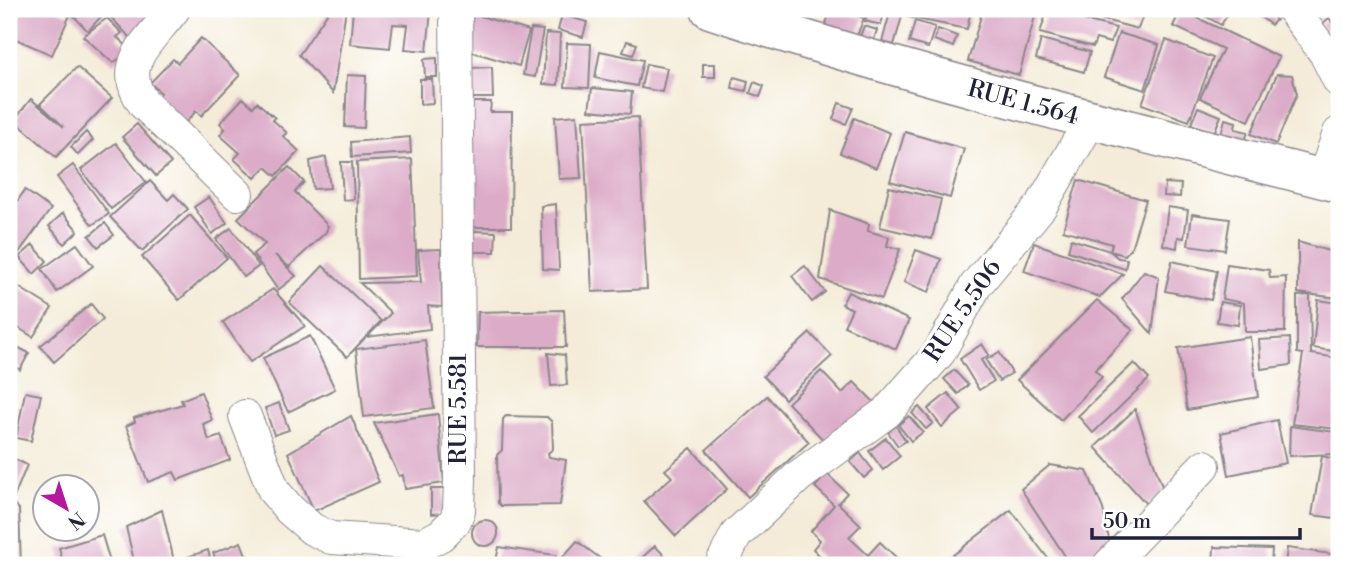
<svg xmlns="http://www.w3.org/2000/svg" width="1348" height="574" viewBox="0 0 1348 574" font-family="'Libre Bodoni',serif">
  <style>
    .building { fill: #dcabc8 }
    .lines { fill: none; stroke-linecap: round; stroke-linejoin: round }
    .minor-casing { stroke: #8b878a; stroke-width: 34 }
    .major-casing { stroke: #8b878a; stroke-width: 41 }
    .minor { stroke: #fff; stroke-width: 32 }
    .major { stroke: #fff; stroke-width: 38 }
    .labels { text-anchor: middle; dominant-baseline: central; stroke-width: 7; stroke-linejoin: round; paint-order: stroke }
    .street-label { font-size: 24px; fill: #22223b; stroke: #fff }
  </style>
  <rect width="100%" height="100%" fill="#fff"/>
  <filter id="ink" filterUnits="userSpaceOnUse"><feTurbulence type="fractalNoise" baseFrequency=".0143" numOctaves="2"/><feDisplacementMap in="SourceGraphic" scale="14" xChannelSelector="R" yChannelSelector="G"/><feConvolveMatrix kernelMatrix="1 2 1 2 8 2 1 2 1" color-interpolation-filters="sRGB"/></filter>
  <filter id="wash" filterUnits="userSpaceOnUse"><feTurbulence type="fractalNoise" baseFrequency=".00686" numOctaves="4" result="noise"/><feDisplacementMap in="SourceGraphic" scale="28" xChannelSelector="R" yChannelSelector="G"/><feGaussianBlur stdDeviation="1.57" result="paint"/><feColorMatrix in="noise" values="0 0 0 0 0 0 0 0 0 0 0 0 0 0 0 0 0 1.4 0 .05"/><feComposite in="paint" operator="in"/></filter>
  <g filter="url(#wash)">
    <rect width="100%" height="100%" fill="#f4ecd8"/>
    <g id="blocks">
      <g class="building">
        <path d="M9 9H55L70 15 52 55 9 36Z"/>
        <path d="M67 9H108L88 31Z"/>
        <path d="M112 9H161L133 41 107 13Z"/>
        <path d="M330 9H346L333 93 299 55Z"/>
        <path d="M353 9 431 11 427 51 405 49 408 25 393 24 390 48 350 44Z"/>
        <path d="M508 9H538L536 18Z"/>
        <path d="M831 9 864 18 855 41 824 29Z"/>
        <path d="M859 9H885L881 25 865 21 868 12Z"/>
        <path d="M891 9H904L894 45 882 42Z"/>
        <path d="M908 9H971L967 29 907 17Z"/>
        <path d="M983 9H1037L1019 75 968 61Z"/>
        <path d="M1063 9H1145L1138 29Z"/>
        <path d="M1193 9H1231L1221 25Z"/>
        <path d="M1250 9H1267L1276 20 1271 25Z"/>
        <path d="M1181 10 1279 57 1249 121 1200 98 1223 49 1173 26Z"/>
        <path d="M1047 11 1116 28 1110 43 1096 39 1093 47 1040 33Z"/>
        <path d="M474 14 529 31 519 66 463 49Z"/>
        <path d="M562 15 587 22 583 37 558 30Z"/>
        <path d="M107 18 122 33 117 37 131 50 113 63 83 36Z"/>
        <path d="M1329 18 1339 31V47L1321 25Z"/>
        <path d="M915 21 935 27 928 48 909 42Z"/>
        <path d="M864 26 877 30 871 48 857 44Z"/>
        <path d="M531 29 543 30 535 77 523 75Z"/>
        <path d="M938 29 957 36 953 47 934 40Z"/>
        <path d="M546 33 560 34 558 85 543 84Z"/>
        <path d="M1119 33 1159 45 1145 90 1104 77Z"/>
        <path d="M201 38 240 75 201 116 196 111 181 128 152 102 161 93 150 83 173 59 178 63Z"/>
        <path d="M1041 39 1090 52 1084 72 1036 59Z"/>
        <path d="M1166 40 1213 58 1189 121 1142 104Z"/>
        <path d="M627 41 637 44 633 55 623 52Z"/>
        <path d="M567 43 591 44 589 88 565 87Z"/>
        <path d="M600 51 643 60 637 86 595 78Z"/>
        <path d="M437 58V77H425L424 59Z"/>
        <path d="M646 64 667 68 662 92 641 88Z"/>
        <rect x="703" y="64" width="12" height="13"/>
        <path d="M77 67 112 98 56 157 14 120 31 99 64 127 40 104Z"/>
        <path d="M492 67 493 98H471V68Z"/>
        <path d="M1277 74 1292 75 1297 94 1276 144 1251 134Z"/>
        <path d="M347 75 366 76 364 128 345 127Z"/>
        <path d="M734 77 748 81 746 91 732 88Z"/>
        <path d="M420 79H432L433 103 420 104Z"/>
        <path d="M754 82 764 86 760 97 750 93Z"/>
        <path d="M592 88 632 92 630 114 589 110Z"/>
        <path d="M243 98 253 107 257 102 275 118 273 120 287 133 283 136 299 151 276 176 266 167 255 178 234 159 240 153 220 135 225 129 220 123Z"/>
        <path d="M471 102H491L490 112H512L511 227H470Z"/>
        <path d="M839 103 853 108 846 124 833 119Z"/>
        <path d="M1198 107 1221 116 1214 133 1191 124Z"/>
        <path d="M577 115 581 178 559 179 555 117Z"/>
        <path d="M638 117 647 289 592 292 583 120Z"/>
        <path d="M854 118 890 133 876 168 840 153Z"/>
        <path d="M1225 119 1236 122 1235 129 1248 132 1244 144 1220 138Z"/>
        <path d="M137 124 171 163 156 176 122 137Z"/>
        <path d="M86 132 93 140 78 155 71 147Z"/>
        <path d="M905 132 964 149 950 198 890 181Z"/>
        <path d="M410 137 411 153 352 157 351 142Z"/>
        <path d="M116 143 146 182 111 209 81 170Z"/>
        <path d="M326 157 330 188 313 189 310 161Z"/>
        <path d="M412 159 417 276 359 279 357 162Z"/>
        <path d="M341 162H352L354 199 343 200Z"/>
        <path d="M73 165 109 214 92 225 57 177Z"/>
        <path d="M289 167 304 182 295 192 328 226 326 232 289 267 275 255 296 276 278 290 253 254 265 244 238 218Z"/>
        <path d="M1078 180 1146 200 1131 248 1125 255 1110 251 1118 258 1127 259 1125 269 1068 251 1071 239 1110 251 1112 244 1063 230Z"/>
        <path d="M150 181 168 200 174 194 188 209 142 251 110 217Z"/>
        <path d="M1165 183 1181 184 1180 197 1164 196Z"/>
        <path d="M889 187 941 199 932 239 880 227Z"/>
        <path d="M25 190 51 209 9 266V213Z"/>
        <path d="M209 197 227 223 212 234 194 207Z"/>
        <path d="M556 204 559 270 543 269 541 206Z"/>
        <path d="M1168 207 1188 210 1184 238 1178 237 1177 248 1163 245Z"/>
        <path d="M830 210 869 224 868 231 889 237 887 246 900 249 882 299 820 279Z"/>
        <path d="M63 213 78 231 64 244 49 226Z"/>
        <path d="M1192 214 1230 219 1225 250 1188 245Z"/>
        <path d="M190 215 227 258 179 300 142 257Z"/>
        <path d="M105 223 114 235 98 247 89 236Z"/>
        <path d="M231 228 259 266 244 277 216 239Z"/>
        <path d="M472 231 496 232 495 252H471Z"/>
        <path d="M1298 242 1339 254V298L1298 293Z"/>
        <path d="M1034 243 1123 274 1100 297 1024 271Z"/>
        <path d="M77 244 93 266 57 292 42 269Z"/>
        <path d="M33 245 47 261 34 274 19 257Z"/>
        <path d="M441 249 442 307 428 306 430 329 367 337 391 313 360 283 421 282 418 250Z"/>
        <path d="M916 250 941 259 929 292 904 282Z"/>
        <path d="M1172 261 1217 271 1211 300 1165 291Z"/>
        <path d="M1227 264 1269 270 1270 278 1286 277 1285 332H1245L1244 303 1222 299Z"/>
        <path d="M323 266 381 321 347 357 289 302Z"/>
        <path d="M805 266 825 292 812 302 792 276Z"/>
        <path d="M1144 271 1159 277 1152 334 1122 299Z"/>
        <path d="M9 281 52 308 33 337 9 322Z"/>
        <path d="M273 289 305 326 250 362 223 322Z"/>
        <path d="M848 292 909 320 896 349 844 326 852 309 842 304Z"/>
        <path d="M1310 295 1311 354 1339 358 1336 429 1292 424 1303 354 1297 353V296Z"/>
        <path d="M1097 300 1133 330 1095 370 1102 377 1061 420 1017 380Z"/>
        <path d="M1318 300 1339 303V352L1313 348Z"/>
        <path d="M1220 302 1240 305 1238 325 1217 322Z"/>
        <path d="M91 304 103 319 54 362 40 346Z"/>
        <path d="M564 310 566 347H477L478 312Z"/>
        <path d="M810 333 832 356 785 399 763 376Z"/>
        <path d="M310 336 335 389 288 412 263 358Z"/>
        <path d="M1250 337 1258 397 1187 410 1178 348Z"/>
        <path d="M1290 338 1291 365 1261 369 1259 340Z"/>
        <path d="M425 340 434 408 364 417 356 349Z"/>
        <path d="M9 343 29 353 20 370 9 364Z"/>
        <path d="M982 344 989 355 981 360 994 381 979 390 960 359Z"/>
        <path d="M999 352 1012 373 999 381 986 360Z"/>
        <path d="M548 353 565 355 567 385 551 386Z"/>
        <path d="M1134 363 1149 379 1093 433 1078 416Z"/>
        <path d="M954 370 968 385 958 394 944 379Z"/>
        <path d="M821 371 842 393 854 382 876 404 831 448 788 403Z"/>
        <path d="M25 392 41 395 31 441 16 438Z"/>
        <path d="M201 392 212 420 203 424 209 440 221 436 230 460 178 480 174 472 148 482 126 426 135 422 134 418 183 404 181 400Z"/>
        <path d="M948 393 962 410 942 427 928 409Z"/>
        <path d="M767 396 809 442 748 497 706 450Z"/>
        <path d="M279 403 289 430 274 435 265 408Z"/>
        <path d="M919 407 933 423 926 429 912 413Z"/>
        <path d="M1135 409 1164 492 1147 505 1095 447Z"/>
        <path d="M438 414 444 483 405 489 403 475 399 476 374 423Z"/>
        <path d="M351 416 379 482 314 511 288 453Z"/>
        <path d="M506 416 547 417 552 422 553 449 548 453 549 457 566 460 560 505 501 506 498 503 497 455 502 450 503 419Z"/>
        <path d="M909 416 923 432 911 441 898 425Z"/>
        <path d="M1277 420 1286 463 1229 475 1221 433Z"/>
        <path d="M896 426 906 441 898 446 888 432Z"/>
        <path d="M1290 426 1336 432 1335 454 1289 456Z"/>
        <path d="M886 438 900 456 883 470 869 451Z"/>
        <path d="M691 448 727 489 676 536 644 501 672 477 665 470Z"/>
        <path d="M860 453 873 470 864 478 850 462Z"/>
        <path d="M9 456 27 465 12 502 19 509 21 565H9Z"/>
        <path d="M1322 456 1339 460 1335 518 1312 515Z"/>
        <path d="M1050 465 1087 471 1103 509 1111 550 1096 565H1071L1021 489Z"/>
        <path d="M827 474 847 493 838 503 861 525 849 537 868 555 880 542 904 565H825L821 562 823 559 813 549 820 540 811 531 834 505 815 487Z"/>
        <path d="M431 489H444V513L431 514Z"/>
        <path d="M162 510 175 565H135L126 527Z"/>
        <path d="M1011 510 1050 561 1045 565H959L952 556Z"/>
        <circle cx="485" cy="533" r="13"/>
        <path d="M102 535 111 565H64L59 548Z"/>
        <path d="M577 541 609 565 566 563 561 559Z"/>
        <path d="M241 542 250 565H218L213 553Z"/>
        <path d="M655 546 674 565H634Z"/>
        <path d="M499 547 556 555 555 565H495Z"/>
        <path d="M1214 547 1272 549 1271 565H1213Z"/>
        <path d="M1287 548 1339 555V565H1285Z"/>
        <path d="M208 550 212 565H190L187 557Z"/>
      </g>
    </g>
  </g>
  <g filter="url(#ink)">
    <use href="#blocks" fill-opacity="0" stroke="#8b878a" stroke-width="2"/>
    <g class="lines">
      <defs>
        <g id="minor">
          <path d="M174 9C150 41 115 64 144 104L237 194"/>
          <path d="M1292 9 1325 53 1339 81"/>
          <path d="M1323 179 1339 133"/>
          <path d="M245 416 274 491 290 510 312 529 331 538 424 544 441 535 455 521 459 510 460 479 456 9"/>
          <path d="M721 565 736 535 799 476 887 412 939 353 976 285 1041 206 1090 121"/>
          <path d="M1109 565 1204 466"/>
        </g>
        <path id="major" d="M710 9C917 78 1128 129 1339 183"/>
      </defs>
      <use href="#minor" class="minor-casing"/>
      <use href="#major" class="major-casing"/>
      <use href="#minor" class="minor"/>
      <use href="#major" class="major"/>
    </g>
  </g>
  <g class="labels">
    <g class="street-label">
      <text transform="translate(1023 103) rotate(15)">RUE 1.564</text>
      <text transform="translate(963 311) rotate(-56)">RUE 5.506</text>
      <text transform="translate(459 409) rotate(-90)">RUE 5.581</text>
    </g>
  </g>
  <rect width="1348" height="574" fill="none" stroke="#fff" stroke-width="35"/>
  <g transform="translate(66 508) rotate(141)"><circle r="33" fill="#ffffff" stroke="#a7a7b1" stroke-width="2"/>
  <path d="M0-5L12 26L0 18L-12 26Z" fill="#b5179e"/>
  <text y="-10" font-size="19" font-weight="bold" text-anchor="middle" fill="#22223b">N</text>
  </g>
  <path d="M1092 528v10h208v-10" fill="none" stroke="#22223b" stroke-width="3.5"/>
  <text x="1103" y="528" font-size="21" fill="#22223b" stroke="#ffffff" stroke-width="5" paint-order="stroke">50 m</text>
</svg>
